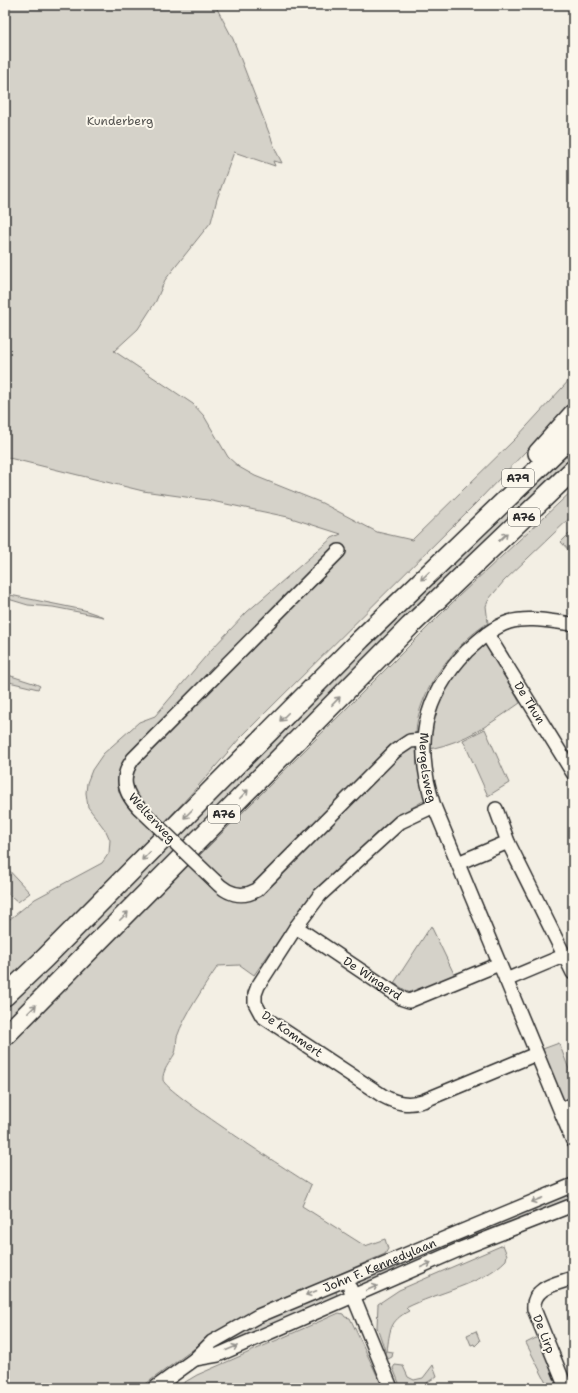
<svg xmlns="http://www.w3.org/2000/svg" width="578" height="1393" viewBox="0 0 578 1393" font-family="'Shantell Sans',sans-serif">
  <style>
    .green { fill: #d5d2c9; stroke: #807e7a }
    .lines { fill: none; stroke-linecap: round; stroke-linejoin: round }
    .minor-casing { stroke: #2b2b2b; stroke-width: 16 }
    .highway-casing { stroke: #2b2b2b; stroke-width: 22 }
    .minor { stroke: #fbf7ec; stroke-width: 13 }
    .highway { stroke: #fbf7ec; stroke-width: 19 }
    .minor-bridge-casing { stroke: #2b2b2b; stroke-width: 16; stroke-linecap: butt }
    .minor-bridge { stroke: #fbf7ec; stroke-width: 13 }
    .oneway { stroke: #93918c }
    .labels { text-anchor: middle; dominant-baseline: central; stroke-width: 4; stroke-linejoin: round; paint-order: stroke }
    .shield { fill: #fbf7ec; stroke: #696865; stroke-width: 1 }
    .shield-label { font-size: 11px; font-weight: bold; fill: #2b2b2b }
    .park-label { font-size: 12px; fill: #565552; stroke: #fbf7ec }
    .street-label { font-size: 12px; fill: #2b2b2b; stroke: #fbf7ec }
  </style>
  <rect width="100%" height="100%" fill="#f3efe4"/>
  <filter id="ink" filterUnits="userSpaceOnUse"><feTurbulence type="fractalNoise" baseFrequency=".025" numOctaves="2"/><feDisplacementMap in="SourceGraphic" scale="8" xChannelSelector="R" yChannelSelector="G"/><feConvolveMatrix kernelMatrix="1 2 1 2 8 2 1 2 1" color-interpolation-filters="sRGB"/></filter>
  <g filter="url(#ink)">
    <g class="green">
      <path d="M5 5H215L233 39 276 151 282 163 273 161 275 166 234 152 217 199 211 222 165 280 156 301 138 329 114 351 193 404 204 416 228 457 239 467 255 476 322 503 377 532 412 540 516 438 573 376V402L478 501 240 738C167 825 85 904 5 984V923L35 899 102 863 109 853 110 840 106 831 88 807 86 793 87 783 92 770 103 754 139 722 155 716 211 650 247 612 332 538 341 534 288 517 207 500 143 491 5 457Z"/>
      <path d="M573 442V465L5 1029V1006L167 842Z"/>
      <path d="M573 490V515L504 581 489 599 486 606 488 623C454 644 417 692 416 733L399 741 253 887 238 890 217 877 199 856 460 595Z"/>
      <path d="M573 530V555L561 542Z"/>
      <path d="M5 594 84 610 104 617 53 607 28 605 5 598Z"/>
      <path d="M485 644 488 646 520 703C490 724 467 741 430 749 430 714 445 683 469 659 474 654 479 648 485 644Z"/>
      <path d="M5 674 36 684 40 686 38 689 5 681Z"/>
      <path d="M485 729 509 783 488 796 463 740Z"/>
      <path d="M416 746 417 765 426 799C413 808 399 814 386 824L309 897 254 975 240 965 218 966C205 985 184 1016 177 1037 176 1043 177 1050 174 1055 170 1062 162 1071 163 1080 165 1092 292 1173 311 1185L302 1206 365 1246 385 1239 388 1249 385 1254 280 1300 209 1338 140 1388H5V1048L188 862C204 878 218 898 241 900L398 750Z"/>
      <path d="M5 866 30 893 18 902 5 891Z"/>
      <path d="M431 926 455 976 410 993 394 983Z"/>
      <path d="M559 1043 570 1072 573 1073V1097L567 1100 561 1099 540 1050Z"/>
      <path d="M573 1190V1201L361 1287 358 1281Z"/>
      <path d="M503 1245 507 1255 506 1260C482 1285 437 1292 406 1308L409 1311C389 1321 390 1331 387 1351L393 1352 392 1357 388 1359 377 1327 378 1304 399 1290Z"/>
      <path d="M333 1290 337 1293 336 1297 215 1351 205 1353C246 1328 289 1308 333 1290Z"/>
      <path d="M339 1313 343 1314 345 1317 350 1318 383 1388H175L197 1375Z"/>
      <path d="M476 1331 480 1341 475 1346 474 1344 471 1345 467 1335Z"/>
      <path d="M538 1337 558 1388H549L526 1343Z"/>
      <path d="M395 1365 403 1366 408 1377 414 1380 423 1378 433 1365 437 1376 419 1388H401L393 1368Z"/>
    </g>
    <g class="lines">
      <defs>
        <g id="minor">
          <path id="s1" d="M573 624C553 622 529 616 509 622 493 627 479 640 467 651 422 698 414 745 434 806L573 1141"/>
          <path id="s2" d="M487 634 573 773"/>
          <path d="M434 806 400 822 320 895 296 927 258 986 255 994V1003L262 1016 383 1096C396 1103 408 1106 423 1101L536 1054"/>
          <path d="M139 808C124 793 120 777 133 759L339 551"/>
          <path d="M496 809 508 842 573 973"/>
          <path d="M458 863 508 842"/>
          <path d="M215 881C227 894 241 899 257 890L395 751 410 741 423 740"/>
          <path id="s3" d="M296 927 403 999 409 1001 499 964"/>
          <path d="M506 980 563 956"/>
          <path d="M561 1111 573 1104"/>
          <path d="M350 1288 391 1388"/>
          <path d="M195 1359 218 1355 463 1248 573 1205"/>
          <path id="s4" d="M155 1388 195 1359 212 1342 258 1316 573 1185"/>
          <path d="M566 1388 534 1309C532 1287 556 1284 573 1278"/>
        </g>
        <g id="highway">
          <path d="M538 453 573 414"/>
          <path d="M5 996 45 958 361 639 573 435"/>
          <path d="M5 1036 410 626 573 470"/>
        </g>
      </defs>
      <use href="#minor" class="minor-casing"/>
      <use href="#highway" class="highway-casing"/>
      <use href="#minor" class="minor"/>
      <use href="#highway" class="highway"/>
      <defs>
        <path id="minor-bridge" d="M139 808 215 881"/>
      </defs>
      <use href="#minor-bridge" class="minor-bridge-casing"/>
      <use href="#minor-bridge" class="minor-bridge"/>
    </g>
    <defs><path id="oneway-shaft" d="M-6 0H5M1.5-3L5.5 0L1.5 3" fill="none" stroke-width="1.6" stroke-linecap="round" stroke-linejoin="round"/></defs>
    <g class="oneway">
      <use href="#oneway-shaft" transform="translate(503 537) rotate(-44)"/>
      <use href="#oneway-shaft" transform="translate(425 576) rotate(136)"/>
      <use href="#oneway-shaft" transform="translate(336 701) rotate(-46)"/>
      <use href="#oneway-shaft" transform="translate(284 717) rotate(135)"/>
      <use href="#oneway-shaft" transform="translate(244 794) rotate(-46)"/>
      <use href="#oneway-shaft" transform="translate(188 814) rotate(135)"/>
      <use href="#oneway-shaft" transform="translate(146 856) rotate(135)"/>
      <use href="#oneway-shaft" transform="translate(124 916) rotate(-45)"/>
      <use href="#oneway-shaft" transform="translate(32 1009) rotate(-45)"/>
      <use href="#oneway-shaft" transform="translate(537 1200) rotate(158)"/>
      <use href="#oneway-shaft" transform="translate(426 1265) rotate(-24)"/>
      <use href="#oneway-shaft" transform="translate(372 1288) rotate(-24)"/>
      <use href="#oneway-shaft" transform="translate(311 1293) rotate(158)"/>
      <use href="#oneway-shaft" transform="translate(232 1348) rotate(-23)"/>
    </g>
  </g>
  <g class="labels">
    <g class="shield">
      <rect x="502" y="469" width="32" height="18" rx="3"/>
      <rect x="508" y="508" width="32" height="18" rx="3"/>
      <rect x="208" y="805" width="32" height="18" rx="3"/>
    </g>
    <g class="shield-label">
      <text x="518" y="478">A79</text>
      <text x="524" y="517">A76</text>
      <text x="224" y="814">A76</text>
    </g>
    <g class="park-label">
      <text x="120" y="121">Kunderberg</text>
    </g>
    <g class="street-label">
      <text stroke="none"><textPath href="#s2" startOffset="81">De Thun</textPath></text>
      <text stroke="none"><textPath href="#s1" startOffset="245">Mergelsweg</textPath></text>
      <text transform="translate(152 818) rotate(47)">Welterweg</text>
      <text stroke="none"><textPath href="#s3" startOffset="92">De Wingerd</textPath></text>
      <text transform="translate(292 1034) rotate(35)">De Kommert</text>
      <text stroke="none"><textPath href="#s4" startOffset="258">John F. Kennedylaan</textPath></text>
      <text transform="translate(544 1334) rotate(68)">De Lirp</text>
    </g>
  </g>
  <rect width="578" height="1393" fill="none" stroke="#fbf7ec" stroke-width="20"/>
  <rect x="10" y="10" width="558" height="1373" fill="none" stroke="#2b2b2b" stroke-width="1.5" filter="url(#ink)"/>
</svg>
